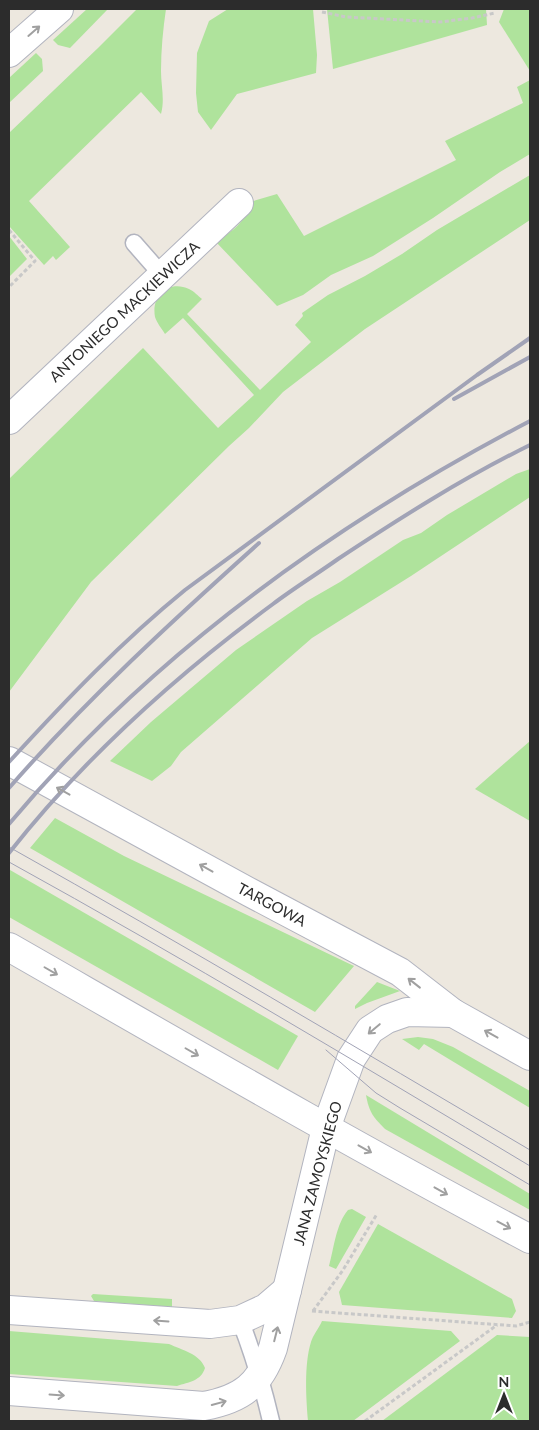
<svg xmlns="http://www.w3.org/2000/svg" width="539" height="1430" viewBox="0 0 539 1430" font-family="Lato,sans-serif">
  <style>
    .green { fill: #afe39c }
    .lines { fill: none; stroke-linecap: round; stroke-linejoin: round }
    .lane-casing { stroke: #b2b4bf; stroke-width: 19 }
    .street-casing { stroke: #b2b4bf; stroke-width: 30 }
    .secondary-casing { stroke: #b2b4bf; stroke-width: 30 }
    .path { stroke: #c8c8c8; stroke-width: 3; stroke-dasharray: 4 2.5; stroke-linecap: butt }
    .lane { stroke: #fff; stroke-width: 16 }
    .street { stroke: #fff; stroke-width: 28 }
    .secondary { stroke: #fff; stroke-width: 28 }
    .tram { stroke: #a1a3b6; stroke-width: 1 }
    .rail { stroke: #a1a3b6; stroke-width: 4 }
    .oneway { stroke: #a0a0a0 }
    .labels { text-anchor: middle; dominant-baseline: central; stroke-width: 4; stroke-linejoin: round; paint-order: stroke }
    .street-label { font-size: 15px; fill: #2c2c2c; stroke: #fff }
  </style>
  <rect width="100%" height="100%" fill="#ede8df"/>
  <g class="green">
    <path d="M87 9H108L70 48 58 45 53 40Z"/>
    <path d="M137 9H166C163 29 161 50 161 71 161 86 165 99 161 114L141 92 29 201 70 247 56 260 53 256 44 265 9 226V133L98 48Z"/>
    <path d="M228 9H313L317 55 316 73 237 94 211 130 198 112 196 93 197 53 209 21Z"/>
    <path d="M327 9H486L487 25 333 69Z"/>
    <path d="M504 9H530V71L499 22Z"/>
    <path d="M36 53 42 59 43 71 9 103V78Z"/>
    <path d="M530 80V154L500 172 433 218 373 256 331 275 303 295 277 306 216 242C234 229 244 225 250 202L277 194 304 236 456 160 445 141 523 103 517 87Z"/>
    <path d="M530 175V220L365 329 283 392 249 428 229 446 91 582 9 692V479L143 348 218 428 254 395 183 318 165 334C162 329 157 323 155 317 151 295 169 280 189 289 194 291 198 296 202 299L187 314 260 390 311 342 295 325 303 316 302 313 328 295 365 276 402 254 437 230Z"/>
    <path d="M9 236 27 259 9 277Z"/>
    <path d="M530 469V497L411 576 312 638 181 752 171 766 152 781 110 761 151 722 236 650 307 601 340 582 403 540 421 533 447 515 516 474Z"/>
    <path d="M530 741V821L475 789Z"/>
    <path d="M55 818 124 856 354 966 315 1012 30 848Z"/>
    <path d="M10 870 298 1036 278 1070 9 917V872Z"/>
    <path d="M377 982 400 991 367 1003 355 1009V1006Z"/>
    <path d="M418 1037 433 1039 453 1047 530 1091V1108L424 1044 419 1050 402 1039Z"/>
    <path d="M366 1095 530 1194V1210L385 1129C373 1117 369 1112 366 1095Z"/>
    <path d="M352 1209 366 1217 336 1269 329 1266C334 1248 336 1224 348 1210Z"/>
    <path d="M378 1224 512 1299 516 1311 512 1318 342 1305 339 1292Z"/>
    <path d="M93 1294 172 1299V1307L94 1301 91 1296Z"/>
    <path d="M322 1321 451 1331 460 1341 353 1421H308C306 1398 304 1364 311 1342 313 1335 319 1328 322 1321Z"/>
    <path d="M9 1331 169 1344C182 1350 200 1354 205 1368 201 1381 189 1382 177 1386L9 1374Z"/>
    <path d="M497 1335 530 1337V1421H382Z"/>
  </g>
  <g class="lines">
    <defs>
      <g id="lane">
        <path d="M134 243 162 275"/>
        <path d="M240 1320C253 1353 263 1387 271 1421"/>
      </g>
      <path id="street" d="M9 420 239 203"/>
      <g id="secondary">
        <path d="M9 53 59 9"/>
        <path d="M9 761 249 892 400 972 453 1013 530 1056"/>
        <path d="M9 947C182 1046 354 1146 530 1239"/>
        <path d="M9 1310 210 1324 240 1320 266 1308 287 1290"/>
        <path d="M9 1391 204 1406C242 1399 260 1385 273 1348L326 1128 351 1059 370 1030 387 1019 407 1012 453 1013"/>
      </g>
    </defs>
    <use href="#lane" class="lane-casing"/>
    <use href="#street" class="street-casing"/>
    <use href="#secondary" class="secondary-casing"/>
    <g class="path">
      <path d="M322 12 346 17 440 22 472 18 495 13"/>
      <path d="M9 230 35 261 9 287"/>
      <path d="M312 1311 516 1326 530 1322"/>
      <path d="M313 1311 343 1270 377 1214"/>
      <path d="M365 1421 497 1325"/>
    </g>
    <use href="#lane" class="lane"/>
    <use href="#street" class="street"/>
    <use href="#secondary" class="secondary"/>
    <g class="tram">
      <path d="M9 847C184 945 357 1048 530 1150"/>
      <path d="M9 862C185 959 358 1063 530 1166"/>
      <path d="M326 1050 376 1093 400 1108 530 1185"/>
    </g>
    <g class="rail">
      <path d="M454 399 530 357"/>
      <path d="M9 762C65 701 121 642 185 590L477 375 530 338"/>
      <path d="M9 788C86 700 172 621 259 543"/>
      <path d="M9 824C151 655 335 523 530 421"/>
      <path d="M9 853C84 758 175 676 273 604 294 588 317 574 338 559 400 518 463 478 530 445"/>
    </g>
  </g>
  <defs><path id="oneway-shaft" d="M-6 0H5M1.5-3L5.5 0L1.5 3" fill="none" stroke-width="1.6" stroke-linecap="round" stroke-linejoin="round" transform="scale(1.25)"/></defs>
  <g class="oneway">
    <use href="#oneway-shaft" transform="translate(34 31) rotate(-41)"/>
    <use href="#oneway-shaft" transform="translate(63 791) rotate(-151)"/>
    <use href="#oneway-shaft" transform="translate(206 868) rotate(-151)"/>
    <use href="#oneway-shaft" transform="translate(51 971) rotate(30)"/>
    <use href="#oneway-shaft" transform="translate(414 983) rotate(-142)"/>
    <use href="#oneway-shaft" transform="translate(374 1029) rotate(140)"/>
    <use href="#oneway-shaft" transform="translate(491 1034) rotate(-151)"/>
    <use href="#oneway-shaft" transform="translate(192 1052) rotate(30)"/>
    <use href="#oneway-shaft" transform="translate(365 1149) rotate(29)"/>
    <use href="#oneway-shaft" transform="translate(441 1191) rotate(29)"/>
    <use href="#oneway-shaft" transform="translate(504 1225) rotate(28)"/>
    <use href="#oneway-shaft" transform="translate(161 1321) rotate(-176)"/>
    <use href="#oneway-shaft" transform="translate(276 1334) rotate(-76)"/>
    <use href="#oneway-shaft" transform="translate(57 1395) rotate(4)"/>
    <use href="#oneway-shaft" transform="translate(219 1403) rotate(-15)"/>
  </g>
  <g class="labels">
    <g class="street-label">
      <text transform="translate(124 311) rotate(-43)">ANTONIEGO MACKIEWICZA</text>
      <text transform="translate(272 904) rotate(28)">TARGOWA</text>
      <text transform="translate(317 1173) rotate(-75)">JANA ZAMOYSKIEGO</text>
    </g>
  </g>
  <rect width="539" height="1430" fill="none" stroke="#2c2c2c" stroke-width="20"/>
  <g transform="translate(504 1395)" stroke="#ffffff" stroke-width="4" paint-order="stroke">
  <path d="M0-4L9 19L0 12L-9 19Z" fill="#2c2c2c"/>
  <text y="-8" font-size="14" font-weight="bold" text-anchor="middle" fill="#2c2c2c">N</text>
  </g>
</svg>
